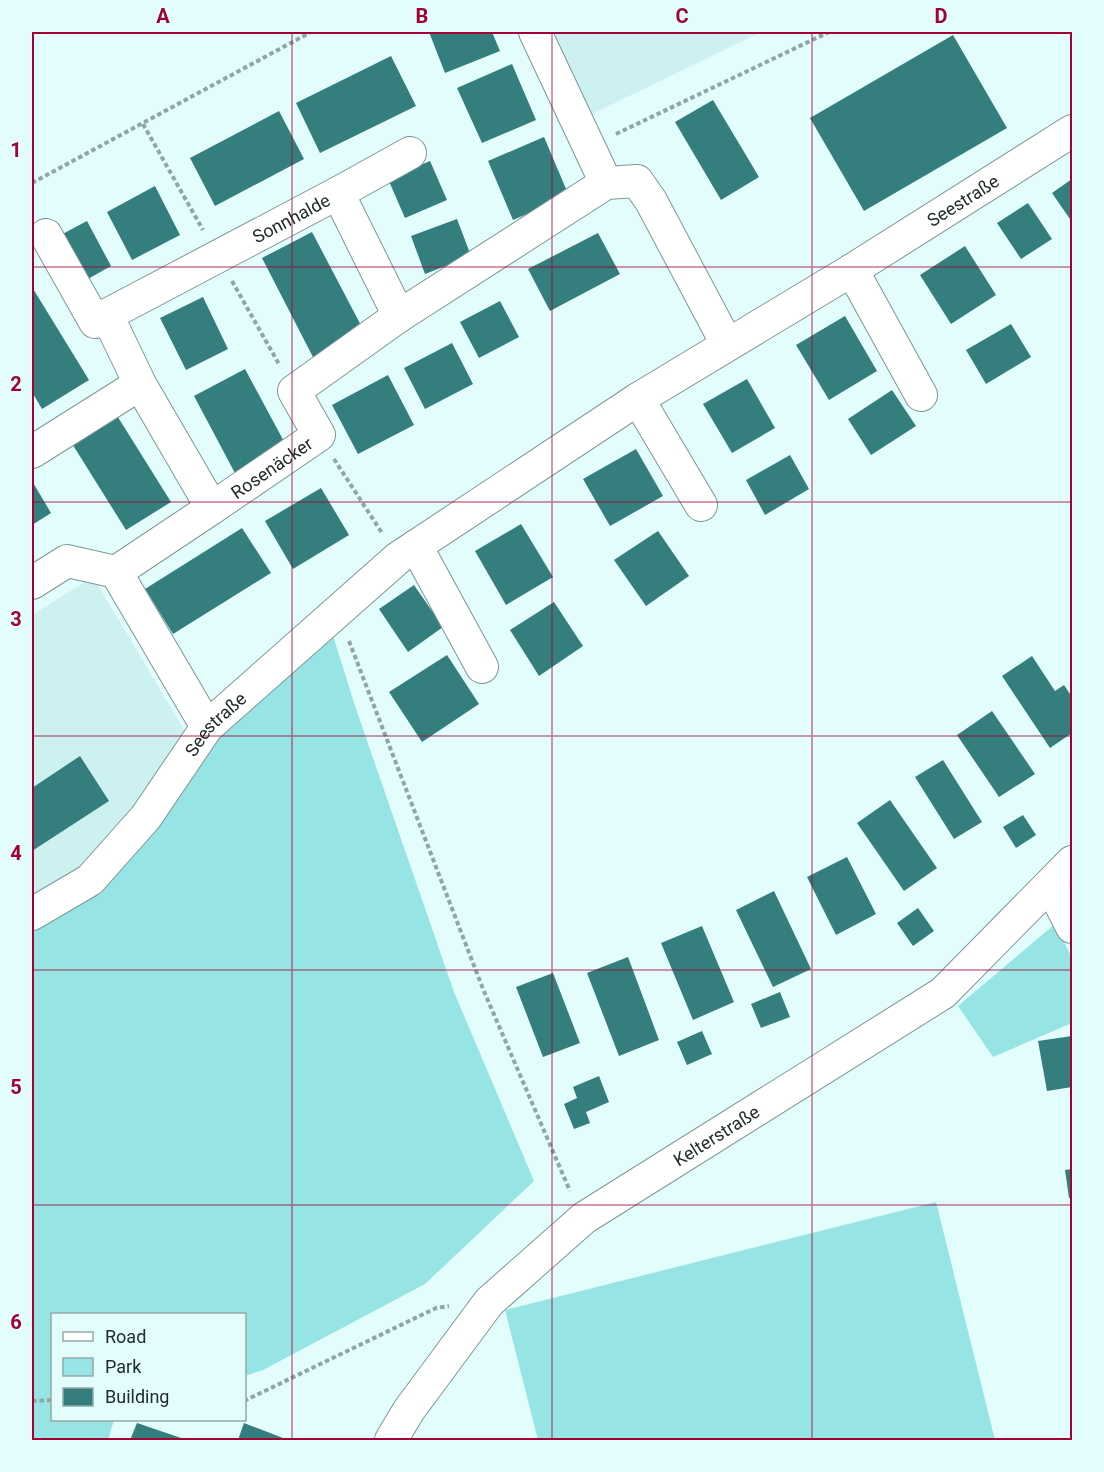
<svg xmlns="http://www.w3.org/2000/svg" width="1104" height="1472" viewBox="0 0 1104 1472" font-family="Roboto,sans-serif">
  <style>
    .built { fill: #cdf1f0 }
    .green { fill: #96e4e3 }
    .building { fill: #347e7d }
    .lines { fill: none; stroke-linecap: round; stroke-linejoin: round }
    .street-casing { stroke: #7e9696; stroke-width: 34 }
    .path { stroke: #91a5a4; stroke-width: 4; stroke-dasharray: 4.5 3; stroke-linecap: butt }
    .street { stroke: #fff; stroke-width: 32 }
    .grid { fill: none; stroke: #a10135; stroke-width: 1.5; stroke-opacity: 0.55 }
    .labels { text-anchor: middle; dominant-baseline: central; stroke-width: 4.5; stroke-linejoin: round; paint-order: stroke }
    .street-label { font-size: 18px; fill: #222c2c; stroke: #e2fdfc }
    .neatline { fill: none; stroke: #a10135; stroke-width: 2 }
    .grid-label { font-size: 20px; text-anchor: middle; font-weight: bold; fill: #a10135 }
  </style>
  <rect width="100%" height="100%" fill="#e2fdfc"/>
  <g class="built">
    <path d="M546 32H761L586 117Z"/>
    <path d="M93 577 189 738 86 871 32 903V615Z"/>
  </g>
  <g class="green">
    <path d="M330 626 355 706 454 992 534 1181 425 1284 263 1370 245 1376 244 1314H52V1420H114L108 1440H32V926Z"/>
    <path d="M1056 923 1072 959V1023L993 1057 958 1006Z"/>
    <path d="M936 1202 995 1440H538L505 1310Z"/>
  </g>
  <g class="building">
    <path d="M429 32H492L500 51 445 73Z"/>
    <path d="M953 35 1007 128 864 211 810 118Z"/>
    <path d="M391 56 416 106 320 153 296 103Z"/>
    <path d="M512 64 536 120 482 143 457 88Z"/>
    <path d="M713 100 759 177 721 200 675 122Z"/>
    <path d="M279 111 304 159 215 206 190 158Z"/>
    <path d="M544 137 569 196 513 220 488 161Z"/>
    <path d="M430 161 447 200 405 218 388 179Z"/>
    <path d="M1072 179V222L1052 193Z"/>
    <path d="M155 186 180 235 132 260 107 212Z"/>
    <path d="M1028 203 1052 239 1021 259 997 223Z"/>
    <path d="M457 219 471 256 425 274 411 236Z"/>
    <path d="M87 221 111 266 79 284 55 238Z"/>
    <path d="M312 232 365 333 314 359 262 258Z"/>
    <path d="M598 233 620 274 550 311 528 269Z"/>
    <path d="M965 246 996 295 951 324 920 275Z"/>
    <path d="M32 287 89 380 42 409 32 392Z"/>
    <path d="M203 297 228 349 186 370 160 318Z"/>
    <path d="M500 301 519 337 479 358 460 322Z"/>
    <path d="M845 316 877 371 829 400 796 345Z"/>
    <path d="M1011 324 1031 357 986 384 966 350Z"/>
    <path d="M452 343 473 384 425 409 404 368Z"/>
    <path d="M245 369 287 447 236 475 194 396Z"/>
    <path d="M388 375 414 425 358 454 332 405Z"/>
    <path d="M747 379 775 428 732 453 703 404Z"/>
    <path d="M892 390 916 426 871 455 848 419Z"/>
    <path d="M116 414 171 502 126 530 71 442Z"/>
    <path d="M636 449 663 496 610 526 583 479Z"/>
    <path d="M790 455 809 489 765 515 746 480Z"/>
    <path d="M32 481 51 513 32 525Z"/>
    <path d="M321 488 349 535 293 569 265 521Z"/>
    <path d="M521 524 553 577 506 605 475 551Z"/>
    <path d="M242 528 271 573 173 634 145 589Z"/>
    <path d="M658 531 689 576 646 606 614 560Z"/>
    <path d="M414 585 443 627 408 652 379 609Z"/>
    <path d="M554 602 583 646 539 676 510 630Z"/>
    <path d="M447 655 479 704 422 742 389 692Z"/>
    <path d="M1032 656 1055 691 1064 685 1072 697V733L1050 748 1002 676Z"/>
    <path d="M992 711 1035 774 999 797 957 735Z"/>
    <path d="M80 756 109 801 32 851V788Z"/>
    <path d="M943 760 982 822 954 839 915 777Z"/>
    <path d="M890 800 937 868 904 891 857 823Z"/>
    <path d="M1023 815 1036 835 1016 848 1003 827Z"/>
    <path d="M847 857 876 914 836 935 807 877Z"/>
    <path d="M774 891 811 969 773 987 736 910Z"/>
    <path d="M918 908 934 931 913 946 897 923Z"/>
    <path d="M702 926 734 1002 693 1020 661 943Z"/>
    <path d="M628 957 659 1040 619 1056 587 973Z"/>
    <path d="M553 973 580 1043 543 1057 516 987Z"/>
    <path d="M780 992 790 1017 761 1028 751 1004Z"/>
    <path d="M702 1031 712 1054 687 1065 677 1042Z"/>
    <path d="M1072 1036V1087L1047 1091 1038 1041Z"/>
    <path d="M599 1076 609 1102 586 1112 590 1123 574 1129 564 1104 577 1098 573 1087Z"/>
    <path d="M1072 1169V1197L1069 1198 1065 1170Z"/>
    <path d="M137 1423 187 1440H130Z"/>
    <path d="M244 1423 288 1440H238Z"/>
  </g>
  <g class="lines">
    <defs>
      <g id="street">
        <path d="M535 32 606 183 637 181 651 201 727 344"/>
        <path d="M338 193 410 153"/>
        <path d="M46 235 95 322 107 315"/>
        <path d="M852 270 921 395"/>
        <path d="M638 399 701 505"/>
        <path d="M32 452 140 384"/>
        <path id="s1" d="M212 508 319 435 294 391 399 316"/>
        <path d="M416 546 482 667"/>
        <path d="M32 583 67 561 116 572"/>
        <path id="s2" d="M207 727 116 572 212 508 140 384 107 315 338 193 399 316 606 183"/>
        <path d="M1051 886 1072 927"/>
        <path id="s3" d="M32 914 90 880 146 817 207 727 398 558 638 399 852 270 1072 131"/>
        <path id="s4" d="M391 1440 409 1410 489 1302 584 1218 943 993 1072 862"/>
      </g>
    </defs>
    <use href="#street" class="street-casing"/>
    <g class="path">
      <path d="M143 124 203 230"/>
      <path d="M616 134 829 32"/>
      <path d="M32 183 311 32"/>
      <path d="M232 281 280 366"/>
      <path d="M334 459 382 533"/>
      <path d="M349 641 483 989 570 1191"/>
      <path d="M32 1401 52 1400"/>
      <path d="M244 1401 436 1308 449 1306"/>
    </g>
    <use href="#street" class="street"/>
  </g>
  <path class="grid" d="M292 32V1440M552 32V1440M812 32V1440M32 267H1072M32 502H1072M32 736H1072M32 970H1072M32 1205H1072"/>
  <g class="labels">
    <g class="street-label">
      <text stroke="none"><textPath href="#s3" startOffset="1184">Seestraße</textPath></text>
      <text stroke="none"><textPath href="#s2" startOffset="723">Sonnhalde</textPath></text>
      <text stroke="none"><textPath href="#s1" startOffset="72">Rosenäcker</textPath></text>
      <text stroke="none"><textPath href="#s3" startOffset="268">Seestraße</textPath></text>
      <text stroke="none"><textPath href="#s4" startOffset="452">Kelterstraße</textPath></text>
    </g>
  </g>
  <rect width="1104" height="1472" fill="none" stroke="#e2fdfc" stroke-width="66"/>
  <rect x="51" y="1313" width="195" height="108" fill="#e2fdfc" stroke="#95a9a9" stroke-width="1.5"/>
  <rect x="63" y="1332" width="30" height="9" fill="#ffffff" stroke="#95a9a9" stroke-width="1.5"/>
  <text x="105" y="1343" font-size="18" fill="#222c2c">Road</text>
  <rect x="63" y="1358" width="30" height="18" fill="#96e4e3" stroke="#95a9a9" stroke-width="1.5"/>
  <text x="105" y="1373" font-size="18" fill="#222c2c">Park</text>
  <rect x="63" y="1388" width="30" height="18" fill="#347e7d" stroke="#95a9a9" stroke-width="1.5"/>
  <text x="105" y="1403" font-size="18" fill="#222c2c">Building</text>
  <rect x="33" y="33" width="1038" height="1406" class="neatline"/>
  <g class="grid-label">
    <text x="163" y="23">A</text>
    <text x="422" y="23">B</text>
    <text x="682" y="23">C</text>
    <text x="941" y="23">D</text>
    <text x="16" y="157">1</text>
    <text x="16" y="391">2</text>
    <text x="16" y="626">3</text>
    <text x="16" y="860">4</text>
    <text x="16" y="1094">5</text>
    <text x="16" y="1329">6</text>
  </g>
</svg>
